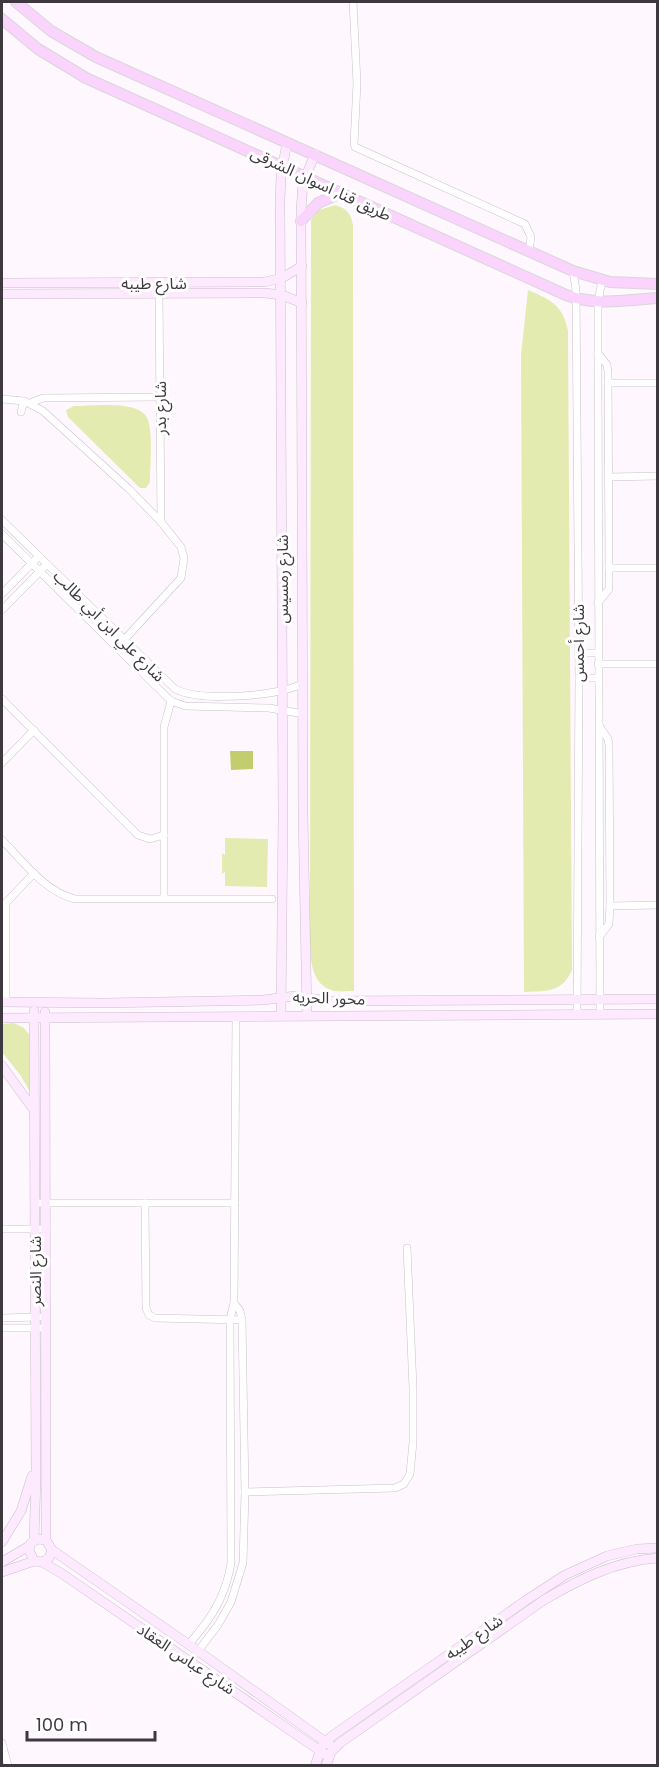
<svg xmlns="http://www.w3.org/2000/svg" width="659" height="1767" viewBox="0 0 659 1767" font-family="Poppins,'Noto Sans Arabic',sans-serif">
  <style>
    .green { fill: #e3ebb0 }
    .water { fill: #c2cd6e }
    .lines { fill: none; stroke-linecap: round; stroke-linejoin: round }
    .street-casing { stroke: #c9c0ca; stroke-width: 8 }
    .secondary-casing { stroke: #c9c0ca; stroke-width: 10 }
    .primary-casing { stroke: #d8d7d8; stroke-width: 12 }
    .street { stroke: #fff; stroke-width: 7 }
    .secondary { stroke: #fdeafe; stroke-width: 9 }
    .primary { stroke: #fbd4fd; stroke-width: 10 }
    .labels { text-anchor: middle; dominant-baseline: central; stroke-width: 6; stroke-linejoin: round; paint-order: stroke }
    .street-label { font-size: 16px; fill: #3d393e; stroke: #fff }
  </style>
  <rect width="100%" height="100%" fill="#fef8fe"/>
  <g class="green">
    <path d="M335 205C346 208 351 213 353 225L354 991C348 991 341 992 335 991 304 985 311 941 310 918L311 220 319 210Z"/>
    <path d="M528 290C551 300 563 305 568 331L572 970C562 993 546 991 524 992L521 355Z"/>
    <path d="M74 406C92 406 142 399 148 420 153 435 150 466 150 482L146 488H140L68 417 66 410Z"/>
    <path d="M225 838 268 839 267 887 225 886V872L222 874V853L225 855Z"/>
    <path d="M14 1023 24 1028 31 1037 30 1092 21 1076 2 1052V1024Z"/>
  </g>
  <path class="water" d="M230 751H253V769L231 770Z"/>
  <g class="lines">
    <defs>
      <g id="street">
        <path d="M353 2 357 83 354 144 355 147 525 224 531 237 529 251"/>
        <path d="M573 271 576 290 579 678 577 1014"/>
        <path d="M159 294 161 522"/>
        <path d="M598 353 607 365 608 371 609 568V589L598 603"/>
        <path d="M608 383H658"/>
        <path d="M2 399 24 401 43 411 129 489 161 522 181 547 184 558 181 578 124 640"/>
        <path d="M30 403 43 398 160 397"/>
        <path d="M21 412 24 401"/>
        <path d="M609 477 658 476"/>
        <path d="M2 520 175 689C201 702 277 697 304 683"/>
        <path d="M2 534 171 701 185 706 269 708 304 714"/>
        <path d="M609 568H658"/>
        <path d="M2 594 39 556"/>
        <path d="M2 610 47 564"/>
        <path d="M579 653H598"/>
        <path d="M598 664H658"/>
        <path d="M579 678H598"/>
        <path d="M2 699 138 835 150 839 164 835"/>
        <path d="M2 763 34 730"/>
        <path d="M2 840C23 861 45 892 75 899H272"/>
        <path d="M164 897V727L171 701"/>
        <path d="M3 906 34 873"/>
        <path d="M610 906 658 905"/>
        <path d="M599 937 609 924 610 906 609 745 608 739 600 727"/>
        <path d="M6 1002V903"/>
        <path d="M600 1014 598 366V302L602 280"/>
        <path d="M35 1203H235"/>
        <path d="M145 1203 146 1308 149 1315 155 1318 242 1320"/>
        <path d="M2 1229H46"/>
        <path d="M2 1318 39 1317"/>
        <path d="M2 1328H45"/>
        <path d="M245 1492 395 1488 404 1484 410 1474 413 1442V1388L407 1248"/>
        <path d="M189 1644C211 1619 226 1596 231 1563L230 1319 234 1303 236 1016"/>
        <path d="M198 1651 218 1625 231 1602 243 1563 245 1492 242 1320 240 1311 234 1303"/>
        <path d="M2 1743 8 1766"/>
      </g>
      <g id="secondary">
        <path d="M2 283 265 282 282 278 302 266"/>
        <path d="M2 294 265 293 282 295 302 303"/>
        <path d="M2 1002 104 1003 263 1000 295 996 327 1001 658 999"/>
        <path d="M34 1011 36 1477 34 1540"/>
        <path d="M45 1012 46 1540"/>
        <path d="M307 1015 303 814 301 210 303 183 315 154"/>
        <path d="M281 1016 283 816 280 200 281 176 287 142"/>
        <path d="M2 1018 658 1014"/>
        <path d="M2 1066 34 1110"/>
        <path d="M2 1542 21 1511 32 1476"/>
        <path d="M52 1550 198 1651 330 1745"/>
        <path d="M2 1562 29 1546"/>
        <path d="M42 1562 49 1558 52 1550 46 1540 38 1539 31 1543 29 1550 34 1561 42 1562 61 1573 329 1757"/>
        <path d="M2 1572 34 1561"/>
        <path d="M315 1766 322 1746 332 1736 525 1601 565 1575 607 1556 637 1549 658 1548"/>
        <path d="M326 1766 331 1752 340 1743 544 1600C580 1579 615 1561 658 1558"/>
      </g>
      <g id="primary">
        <path d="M16 2 51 31 96 57 573 271 610 282 658 284"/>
        <path d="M2 19 38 49 86 78 566 295C596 306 626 300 658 298"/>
        <path d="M301 221 318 203 341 193"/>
      </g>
    </defs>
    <use href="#street" class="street-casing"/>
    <use href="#secondary" class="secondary-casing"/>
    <use href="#primary" class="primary-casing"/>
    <use href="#street" class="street"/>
    <use href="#secondary" class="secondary"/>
    <use href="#primary" class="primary"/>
  </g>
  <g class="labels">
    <g class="street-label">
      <text transform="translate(321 184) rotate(25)">طريق قنا, اسوان الشرقى</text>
      <text x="154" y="283">شارع طيبه</text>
      <text transform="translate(160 408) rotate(-90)">شارع بدر</text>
      <text transform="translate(282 579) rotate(-90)">شارع رمسيس</text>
      <text transform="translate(109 626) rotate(45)">شارع علي ابن أبي طالب</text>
      <text transform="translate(578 643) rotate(-90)">شارع أحمس</text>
      <text transform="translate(329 998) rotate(2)">محور الحريه</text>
      <text transform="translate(35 1271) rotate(-90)">شارع النصر</text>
      <text transform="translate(474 1637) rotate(-35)">شارع طيبه</text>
      <text transform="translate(186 1659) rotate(34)">شارع عباس العقاد</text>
    </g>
  </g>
  <rect width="659" height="1767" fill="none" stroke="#3d393e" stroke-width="6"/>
  <path d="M27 1731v9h128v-9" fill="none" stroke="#3d393e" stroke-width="3"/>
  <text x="36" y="1731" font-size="18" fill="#3d393e" stroke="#ffffff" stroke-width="4.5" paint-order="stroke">100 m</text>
</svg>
